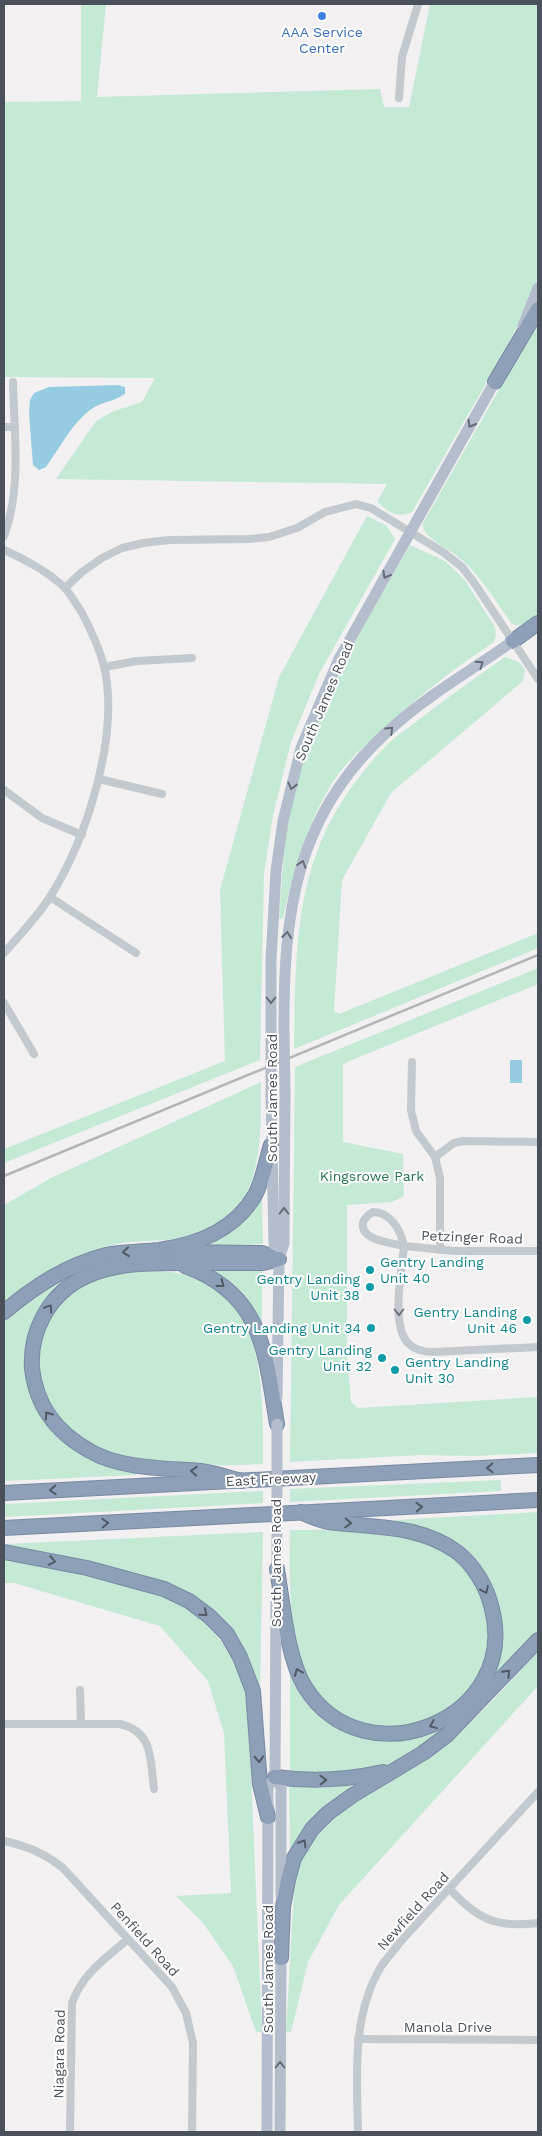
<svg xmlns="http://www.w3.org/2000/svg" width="542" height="2136" viewBox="0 0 542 2136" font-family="'Work Sans',sans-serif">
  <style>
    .green { fill: #c4ead5 }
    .water { fill: #96cce1 }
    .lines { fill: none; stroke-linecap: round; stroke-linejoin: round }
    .highway-casing { stroke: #798aa4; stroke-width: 16 }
    .street { stroke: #c2c9cf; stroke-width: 8 }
    .primary { stroke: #b3bdcb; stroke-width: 11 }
    .highway { stroke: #8e9fb8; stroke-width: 14 }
    .rail { stroke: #b3b5b9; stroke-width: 2.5 }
    .primary-bridge { stroke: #b3bdcb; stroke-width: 11 }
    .oneway { stroke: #646c77 }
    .oneway2 { stroke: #515964 }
    .oneway3 { stroke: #6e757e }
    .shop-dot { fill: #3f7fe0; stroke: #fff; stroke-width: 2 }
    .culture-dot { fill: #0f9aa8; stroke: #fff; stroke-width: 2 }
    .labels { text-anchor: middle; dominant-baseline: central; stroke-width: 4; stroke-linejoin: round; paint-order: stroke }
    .shop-label { font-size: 14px; fill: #366cbe; stroke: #fff }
    .street-label { font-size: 14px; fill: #4a515b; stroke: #fff }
    .park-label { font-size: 14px; fill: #237451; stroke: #fff }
    .culture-label { font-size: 14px; fill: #0d838f; stroke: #fff; text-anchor: end }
  </style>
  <rect width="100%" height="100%" fill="#f2f0f0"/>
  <g class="green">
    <path d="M81 4H106L97 97 380 89 384 107H409L430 4H538V278L518 325 496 366 412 512C395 518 390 513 377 502L387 484 56 479 96 421 114 411 142 402 155 378 4 377V102L81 101Z"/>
    <path d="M538 321V615C530 621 522 628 512 624 495 600 479 573 456 555 442 544 428 541 422 525Z"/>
    <path d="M367 516 387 526 395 539 319 674 291 742 273 815 264 874 260 1060 4 1163V1149L225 1061 220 890 279 677Z"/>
    <path d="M410 545 445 561 464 579 495 627 496 635 494 642C451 670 413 701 375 736 358 752 339 769 328 790 305 830 292 874 283 919L279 918C282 879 284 839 292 801 313 709 364 626 410 545Z"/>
    <path d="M505 657 519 662 525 670 523 681 391 793 342 880 334 1011 339 1014 538 933V948L294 1049C296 925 295 838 389 743 397 735 407 729 416 722 445 699 475 678 505 657Z"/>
    <path d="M538 968V984L347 1062 343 1065V1142L403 1154 404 1196 392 1202 347 1205V1352L351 1402 358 1408 538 1397V1453L474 1456 420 1455 290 1462 295 1067Z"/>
    <path d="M261 1082C261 1146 264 1223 184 1238 159 1242 133 1239 109 1246 68 1256 35 1277 4 1304V1205L51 1178Z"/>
    <path d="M262 1198 263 1244 198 1247 248 1215Z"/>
    <path d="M214 1269H262V1331C251 1306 239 1287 214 1272Z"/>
    <path d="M142 1270C167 1271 198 1273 219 1289 266 1326 263 1409 263 1464 212 1466 137 1469 91 1445 29 1412 19 1327 81 1287 99 1275 121 1272 142 1270Z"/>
    <path d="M78 1271 80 1274 33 1330 45 1420 136 1470V1475L4 1481V1321L49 1286Z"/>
    <path d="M501 1480V1491L290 1502V1489Z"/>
    <path d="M263 1491V1503L4 1517V1504Z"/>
    <path d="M538 1512V1635L487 1690 498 1655 473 1562 395 1524V1520Z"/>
    <path d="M290 1530C336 1530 398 1526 439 1549 486 1574 505 1641 473 1686 431 1744 343 1740 307 1679 288 1647 289 1567 290 1530Z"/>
    <path d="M263 1532 260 1692 252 1674 199 1604 6 1548V1544Z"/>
    <path d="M4 1559C34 1562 64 1571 93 1578 117 1584 143 1588 166 1598 198 1611 226 1640 239 1672 246 1688 247 1707 249 1724L262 2032H256L233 1966 203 1923 176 1896 231 1893 224 1733 208 1681 160 1626 14 1583H4Z"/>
    <path d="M538 1651V1686L339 1905 308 1962 291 2032H286L294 1891C296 1875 299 1858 308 1844 338 1800 400 1781 441 1748 477 1720 507 1685 538 1651Z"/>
    <path d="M290 1671C312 1712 334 1734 382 1737 408 1738 423 1736 446 1725L449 1728C424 1747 393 1769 360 1773 339 1775 316 1774 295 1775L290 1769Z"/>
    <path d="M356 1785 358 1787 307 1825 290 1851 289 1786 324 1788Z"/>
  </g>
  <g class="water">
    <path d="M118 385 125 387V394C115 401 102 402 93 408 73 421 60 448 46 467L39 470 33 465 29 413 30 400 34 393 49 387Z"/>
    <rect x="510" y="1060" width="12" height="23"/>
  </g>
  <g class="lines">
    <defs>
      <g id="highway">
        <path d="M495 382 538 309"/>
        <path d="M513 641 538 623"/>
        <path d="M175 1252 262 1253 272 1257"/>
        <path d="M185 1266C263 1294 265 1352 277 1424"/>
        <path d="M4 1312C35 1286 67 1265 106 1255 124 1251 141 1252 159 1250 196 1245 235 1230 255 1195 263 1180 266 1161 271 1145"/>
        <path d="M242 1481C229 1478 215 1473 201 1471 167 1468 120 1469 90 1451 57 1433 36 1406 32 1368 31 1351 35 1332 43 1317 72 1262 133 1263 187 1263 212 1263 237 1263 263 1263L279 1259"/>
        <path d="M4 1493 538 1465"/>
        <path d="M4 1528 538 1500"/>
        <path d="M4 1552 87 1568 164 1589 189 1601 209 1616 227 1634 240 1657 253 1691 260 1784 268 1817"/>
        <path d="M277 1569C283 1604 287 1658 305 1687 364 1782 520 1720 492 1609 487 1587 474 1565 457 1552 419 1524 373 1528 329 1522 320 1521 310 1516 301 1512"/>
        <path d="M275 1777C312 1782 347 1780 383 1772"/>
        <path d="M281 1958 283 1907 288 1880 294 1858 312 1829 328 1813 353 1795 423 1753 447 1735 538 1640"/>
      </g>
    </defs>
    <use href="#highway" class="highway-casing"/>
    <g class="street">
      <path d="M399 98 402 57 418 4"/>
      <path d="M4 427H14"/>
      <path d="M4 536C22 488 14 432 13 382"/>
      <path d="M4 550C23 558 50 573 65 588 71 595 77 605 82 613 91 630 99 647 104 666 120 735 87 838 50 897 37 917 20 935 4 953"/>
      <path d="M65 588 82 572 102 558 122 548 143 543 169 540 249 539 269 537 297 528 325 512 356 504 371 508 443 552 462 567 475 584 538 679"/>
      <path d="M104 667 137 661 192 658"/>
      <path d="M99 779 162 794"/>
      <path d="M4 790 42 818 82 835"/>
      <path d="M50 897 136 953"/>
      <path d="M4 1003 34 1054"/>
      <path d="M412 1062 411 1110 416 1131 435 1157 440 1178V1250"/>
      <path d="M435 1157 454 1143 463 1141 538 1142"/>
      <path d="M373 1212C391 1212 401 1231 404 1246 393 1243 360 1241 363 1223 364 1218 368 1215 373 1212Z"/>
      <path d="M538 1251H454L404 1246C402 1270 390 1327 409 1344 416 1351 425 1352 434 1352L538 1347"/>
      <path d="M80 1690 81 1724"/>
      <path d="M4 1724H120C154 1732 150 1760 154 1789"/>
      <path d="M4 1841C27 1846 44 1853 63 1868L172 1987 186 2013 193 2043 192 2132"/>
      <path d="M450 1889C478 1920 497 1928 538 1923"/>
      <path d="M358 2039 538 2040"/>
      <path d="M70 2132 72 2003C82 1974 106 1958 128 1939"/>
      <path d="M358 2132C357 2077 351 2015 382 1965 388 1957 395 1949 401 1941L538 1792"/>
    </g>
    <g class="primary">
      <path d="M523 326 538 288"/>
      <path d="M284 1035C283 911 295 811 395 725 431 693 474 669 513 641"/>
      <path d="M271 1041V960L276 871 283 821 301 748 339 659 498 376"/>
      <path d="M271 1096 274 1244 279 1259"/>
      <path d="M277 1397 279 1259 284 1243 285 1091"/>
      <path d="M276 1596 275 1777 281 1787V1896"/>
      <path d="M267 2132 268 1786 275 1777"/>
      <path d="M280 2132 281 1949"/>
    </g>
    <use href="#highway" class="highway"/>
    <path class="rail" d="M4 1176 538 955"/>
    <g class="primary-bridge">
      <path d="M284 1035 285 1091"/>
      <path d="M271 1096V1041"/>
      <path d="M277 1569V1424"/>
    </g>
  </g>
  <defs><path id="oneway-chevron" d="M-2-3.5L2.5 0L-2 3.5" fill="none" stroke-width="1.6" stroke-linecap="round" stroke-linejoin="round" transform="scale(1.25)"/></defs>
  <g class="oneway">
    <use href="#oneway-chevron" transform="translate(471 424) rotate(120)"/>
    <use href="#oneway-chevron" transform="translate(386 575) rotate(119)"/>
    <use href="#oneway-chevron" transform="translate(480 664) rotate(-34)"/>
    <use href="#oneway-chevron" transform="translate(390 730) rotate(-44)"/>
    <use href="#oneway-chevron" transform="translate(292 786) rotate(104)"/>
    <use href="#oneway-chevron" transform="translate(302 864) rotate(-72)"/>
    <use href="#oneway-chevron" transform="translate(287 935) rotate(-83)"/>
    <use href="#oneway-chevron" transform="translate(271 1000) rotate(90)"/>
    <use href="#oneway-chevron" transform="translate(284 1211) rotate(-90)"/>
    <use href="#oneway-chevron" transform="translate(280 2065) rotate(-90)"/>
  </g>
  <g class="oneway2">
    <use href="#oneway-chevron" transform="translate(126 1252) rotate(174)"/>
    <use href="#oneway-chevron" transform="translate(221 1284) rotate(37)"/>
    <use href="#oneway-chevron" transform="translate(49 1308) rotate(-56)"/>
    <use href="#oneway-chevron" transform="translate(48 1415) rotate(-125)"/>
    <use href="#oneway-chevron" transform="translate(490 1468) rotate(177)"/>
    <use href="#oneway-chevron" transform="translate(194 1471) rotate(-175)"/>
    <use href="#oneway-chevron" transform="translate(53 1490) rotate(177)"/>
    <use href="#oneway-chevron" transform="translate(419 1507) rotate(-3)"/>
    <use href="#oneway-chevron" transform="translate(105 1523) rotate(-3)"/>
    <use href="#oneway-chevron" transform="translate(348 1523) rotate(3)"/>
    <use href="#oneway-chevron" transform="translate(52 1561) rotate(11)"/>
    <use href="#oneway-chevron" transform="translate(485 1590) rotate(65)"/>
    <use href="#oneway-chevron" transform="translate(204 1613) rotate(39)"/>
    <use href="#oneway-chevron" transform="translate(298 1672) rotate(-113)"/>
    <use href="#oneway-chevron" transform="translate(507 1673) rotate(-46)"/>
    <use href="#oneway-chevron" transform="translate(433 1725) rotate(158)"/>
    <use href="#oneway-chevron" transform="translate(259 1759) rotate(87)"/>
    <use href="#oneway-chevron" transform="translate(323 1780) rotate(-2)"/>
    <use href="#oneway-chevron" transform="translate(303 1843) rotate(-58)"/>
  </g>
  <use class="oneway3" href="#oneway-chevron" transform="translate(399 1312) rotate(90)"/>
  <circle class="shop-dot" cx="322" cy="16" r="5"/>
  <g class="culture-dot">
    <circle cx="370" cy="1270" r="5"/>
    <circle cx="370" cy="1287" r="5"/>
    <circle cx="527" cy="1320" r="5"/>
    <circle cx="371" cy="1328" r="5"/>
    <circle cx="382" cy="1358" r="5"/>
    <circle cx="395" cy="1370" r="5"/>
  </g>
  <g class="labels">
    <g class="shop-label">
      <text x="322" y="32">AAA Service<tspan x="322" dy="16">Center</tspan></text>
    </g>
    <g class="street-label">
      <text transform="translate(324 701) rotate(-67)">South James Road</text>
      <text transform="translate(272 1098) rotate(-90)">South James Road</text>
      <text transform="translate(472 1237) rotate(2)">Petzinger Road</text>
      <text transform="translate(271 1479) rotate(-3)">East Freeway</text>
      <text transform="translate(276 1563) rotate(-90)">South James Road</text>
      <text transform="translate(413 1911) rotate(-48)">Newfield Road</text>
      <text transform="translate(145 1939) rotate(48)">Penfield Road</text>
      <text transform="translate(268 1969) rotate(-90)">South James Road</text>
      <text x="448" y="2027">Manola Drive</text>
      <text transform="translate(59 2054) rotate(-89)">Niagara Road</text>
    </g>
    <g class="park-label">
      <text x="372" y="1176">Kingsrowe Park</text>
    </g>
    <g class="culture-label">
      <text x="380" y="1262" text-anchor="start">Gentry Landing<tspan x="380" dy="16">Unit 40</tspan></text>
      <text x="360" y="1279">Gentry Landing<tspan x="360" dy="16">Unit 38</tspan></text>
      <text x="517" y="1312">Gentry Landing<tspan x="517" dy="16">Unit 46</tspan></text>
      <text x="361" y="1328">Gentry Landing Unit 34</text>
      <text x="372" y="1350">Gentry Landing<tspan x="372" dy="16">Unit 32</tspan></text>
      <text x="405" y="1362" text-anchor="start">Gentry Landing<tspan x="405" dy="16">Unit 30</tspan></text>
    </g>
  </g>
  <rect width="542" height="2136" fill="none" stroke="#4a515b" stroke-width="10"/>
</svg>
